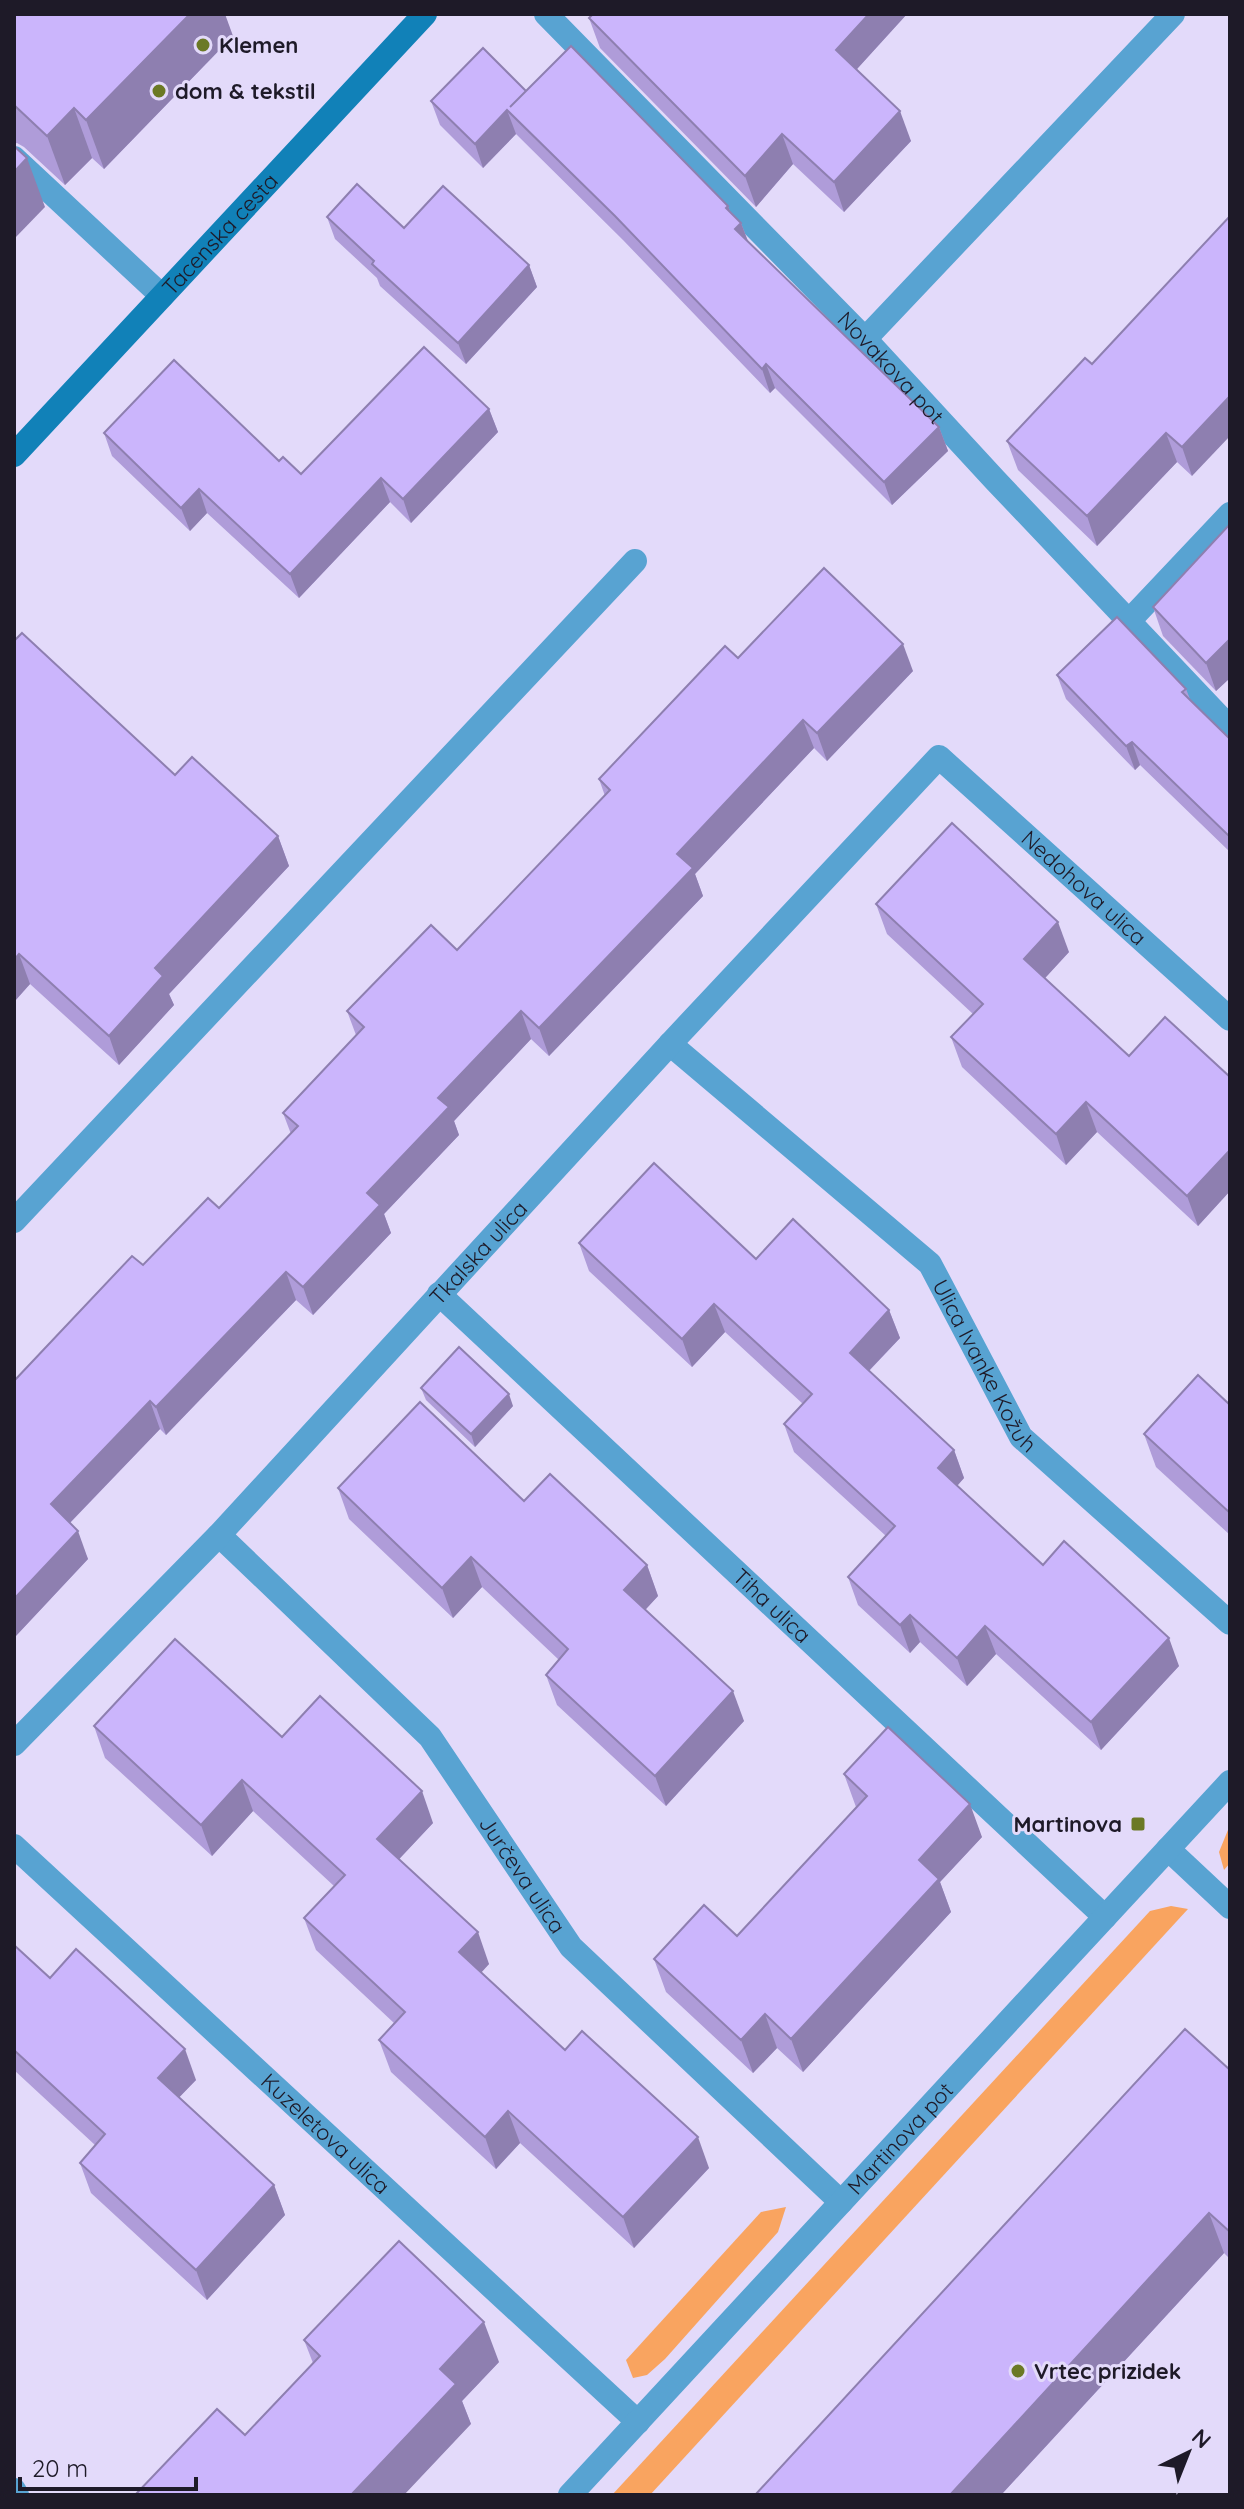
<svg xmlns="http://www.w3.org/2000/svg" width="1244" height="2509" viewBox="0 0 1244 2509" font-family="Quicksand,sans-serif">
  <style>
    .green { fill: #f9a460 }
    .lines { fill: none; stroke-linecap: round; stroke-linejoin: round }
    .lane { stroke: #58a3d2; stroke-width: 24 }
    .street { stroke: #58a3d2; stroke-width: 24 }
    .secondary { stroke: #1181b8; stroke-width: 24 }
    .wall { fill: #af9cd9 }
    .shaded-wall { fill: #8e7fb0 }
    .building { fill: #cbb5fc; stroke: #8e7fb0; stroke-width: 2 }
    .poi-dot { fill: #6b7925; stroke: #e3dafa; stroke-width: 3 }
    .labels { text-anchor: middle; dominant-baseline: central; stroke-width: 6; stroke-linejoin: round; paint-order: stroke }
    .poi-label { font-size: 22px; font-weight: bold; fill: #1e1a28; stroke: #e3dafa; text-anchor: start }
    .street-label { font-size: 22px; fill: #1e1a28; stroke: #e3dafa }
  </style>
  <rect width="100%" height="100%" fill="#e3dafa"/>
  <g class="green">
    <path d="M1230 1825V1863L1224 1870 1219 1852Z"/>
    <path d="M1171 1906 1188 1909 650 2495H612L1150 1911Z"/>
    <path d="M786 2207 778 2232 665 2359 647 2375 633 2378 626 2360 761 2212Z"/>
  </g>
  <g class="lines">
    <g class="lane">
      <path d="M14 158 162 296"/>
      <path d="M14 1221 635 561"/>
      <path d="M1168 1849 1230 1907"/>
    </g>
    <g class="street">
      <path id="s1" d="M546 14 865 339 995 480 1230 728"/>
      <path d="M865 339 1173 14"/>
      <path d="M1129 621 1230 514"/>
      <path id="s2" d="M670 1044 930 1264 1021 1437 1230 1623"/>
      <path id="s3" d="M439 1294 1105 1917"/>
      <path id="s4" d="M219 1535 430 1737 571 1947 841 2202"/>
      <path id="s5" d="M14 1744 219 1535 670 1044 939 757 1230 1019"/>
      <path id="s6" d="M14 1846 638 2422"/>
      <path d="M14 2490 17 2495"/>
      <path id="s7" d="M570 2495 1230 1782"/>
    </g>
    <path class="secondary" id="s8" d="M14 455 425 14"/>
  </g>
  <g class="wall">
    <path d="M14 14 233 36 104 169 92 158 65 185 24 147 17 143 14 144Z"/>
    <path d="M592 14H907L856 70 911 141 844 212 793 164 756 207 600 48 589 18Z"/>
    <path d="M526 91 728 206 730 211 741 223 748 241 939 427 948 451 892 505 775 388 770 393 623 240 516 134 483 168 440 125 431 101Z"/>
    <path d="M1230 216 1192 476 1177 462 1097 546 1018 470 1007 441 1092 364Z"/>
    <path d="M327 217 404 228 529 265 537 287 466 364 380 286 377 278 335 239Z"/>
    <path d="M489 409 498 432 411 523 390 502 299 598 207 513 190 531 112 456 104 433 279 461 301 474Z"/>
    <path d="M1230 524V678L1216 691 1163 636 1153 607Z"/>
    <path d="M14 641 175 775 278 836 289 866 169 994 174 1005 119 1065 30 984 14 1002Z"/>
    <path d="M738 658 913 671 827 761 814 748 695 874 703 896 549 1056 531 1039 454 1121 459 1135 384 1214 391 1233 313 1315 296 1300 166 1435 160 1429 70 1523 88 1559 14 1638 143 1265 219 1208 291 1134 283 1113 356 1035 347 1011 457 950 605 796 599 779Z"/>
    <path d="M1057 675 1186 689 1190 699 1230 739V852L1140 765 1135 770 1066 699Z"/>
    <path d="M876 904 1069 952 1045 978 1129 1056 1230 1077V1191L1198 1226 1097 1132 1066 1165 962 1067 951 1037 973 1014 887 934Z"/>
    <path d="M579 1243 756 1259 889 1310 900 1338 869 1371 954 1450 964 1478 957 1486 1043 1565 1179 1666 1101 1750 996 1654 967 1686 920 1642 910 1653 858 1605 848 1577 886 1536 794 1452 784 1424 803 1404 725 1332 692 1367 589 1271Z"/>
    <path d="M421 1388 513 1406 475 1447 426 1400Z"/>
    <path d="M1230 1405V1535L1156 1467 1144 1434Z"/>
    <path d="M338 1488 524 1501 647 1565 658 1596 645 1610 744 1721 666 1806 557 1705 546 1675 559 1660 482 1587 453 1618 349 1519Z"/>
    <path d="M94 1726 282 1737 433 1823 399 1859 489 1964 481 1972 565 2050 709 2168 634 2248 520 2143 496 2169 391 2072 379 2040 394 2023 316 1950 304 1918 334 1886 253 1811 212 1856 105 1758Z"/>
    <path d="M844 1774 982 1837 940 1882 951 1912 803 2072 777 2048 753 2073 666 1992 654 1959 737 1936 856 1807Z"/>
    <path d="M14 1945 50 1978 196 2080 179 2097 274 2185 285 2215 207 2300 91 2193 80 2163 95 2145 14 2070Z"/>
    <path d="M1230 2070V2259L1224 2253 1001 2495H755Z"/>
    <path d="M304 2340 499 2362 462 2401 471 2424 245 2435 313 2363Z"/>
  </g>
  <g class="shaded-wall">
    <path d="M190 14H225L233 36 104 169 86 120Z"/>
    <path d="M869 14H907L847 80 836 50Z"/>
    <path d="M74 108 92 158 65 185 47 136Z"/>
    <path d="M507 110 516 134 483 168 475 144Z"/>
    <path d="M900 111 911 141 844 212 834 182Z"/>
    <path d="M782 134 793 164 756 207 745 176Z"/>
    <path d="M27 158 45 207 14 239V172Z"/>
    <path d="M728 206 736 228 741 223 750 247 744 253 726 208Z"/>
    <path d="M529 265 537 287 466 364 458 343Z"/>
    <path d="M766 364 775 388 770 393 762 369Z"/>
    <path d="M1230 396V436L1192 476 1182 447Z"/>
    <path d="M489 409 498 432 411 523 403 499Z"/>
    <path d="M939 427 948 451 892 505 884 482Z"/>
    <path d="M1166 433 1177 462 1097 546 1087 516Z"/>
    <path d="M381 478 390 502 299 598 290 574Z"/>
    <path d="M199 489 207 513 190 531 181 508Z"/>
    <path d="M1230 639V678L1216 691 1206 663Z"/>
    <path d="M903 644 913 671 827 761 817 733Z"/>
    <path d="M803 720 814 748 695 874 703 896 549 1056 539 1028 677 854Z"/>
    <path d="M1132 742 1140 765 1135 770 1126 746Z"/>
    <path d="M278 836 289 866 169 994 174 1005 119 1065 109 1036 155 968Z"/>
    <path d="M1058 922 1069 952 1035 989 1024 959Z"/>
    <path d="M19 954 30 984 14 1002V960Z"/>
    <path d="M521 1011 531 1039 454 1121 459 1135 384 1214 391 1233 313 1315 303 1287 367 1193 438 1098Z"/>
    <path d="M1086 1102 1097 1132 1066 1165 1056 1134Z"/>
    <path d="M1230 1150V1191L1198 1226 1187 1196Z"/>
    <path d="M286 1272 296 1300 166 1435 156 1407Z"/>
    <path d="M714 1304 725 1332 692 1367 682 1339Z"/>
    <path d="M889 1310 900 1338 860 1380 850 1353Z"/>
    <path d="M509 1394 513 1406 475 1447 471 1434Z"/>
    <path d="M150 1401 160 1429 61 1532 51 1504Z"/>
    <path d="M954 1450 964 1478 948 1496 938 1468Z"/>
    <path d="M78 1531 88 1559 14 1638V1599Z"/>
    <path d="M471 1557 482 1587 453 1618 442 1588Z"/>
    <path d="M647 1565 658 1596 635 1621 624 1590Z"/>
    <path d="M910 1615 920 1642 910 1653 900 1625Z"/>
    <path d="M985 1626 996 1654 967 1686 957 1658Z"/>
    <path d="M1169 1638 1179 1666 1101 1750 1091 1722Z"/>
    <path d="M733 1691 744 1721 666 1806 655 1776Z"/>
    <path d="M242 1780 253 1811 212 1856 201 1825Z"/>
    <path d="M422 1791 433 1823 388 1871 377 1839Z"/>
    <path d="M970 1804 982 1837 940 1882 951 1912 803 2072 791 2039 919 1860Z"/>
    <path d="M478 1932 489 1964 471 1984 459 1952Z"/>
    <path d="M765 2014 777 2048 753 2073 741 2040Z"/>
    <path d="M185 2049 196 2080 169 2108 158 2078Z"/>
    <path d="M508 2111 520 2143 496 2169 485 2137Z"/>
    <path d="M698 2137 709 2168 634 2248 623 2217Z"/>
    <path d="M274 2185 285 2215 207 2300 196 2270Z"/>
    <path d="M1209 2213 1224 2253 1001 2495H950Z"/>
    <path d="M484 2322 499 2362 462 2401 471 2424 404 2495H351L440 2369Z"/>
  </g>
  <g class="building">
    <path d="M14 14H190L86 120 74 108 47 136 14 105Z"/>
    <path d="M593 14H869L836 50 900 111 834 182 782 134 745 176 589 18Z"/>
    <path d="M571 46 728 206 726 208 741 223 735 229 939 427 884 482 766 364 762 369 615 216 507 110 475 144 431 101 483 48 526 91 510 107Z"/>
    <path d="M14 146 27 158 14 172Z"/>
    <path d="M357 184 404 228 443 186 529 265 458 343 372 264 374 261 327 217Z"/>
    <path d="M1230 216V396L1182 447 1166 433 1087 516 1007 441 1085 358 1092 364Z"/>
    <path d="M424 347 489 409 403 499 381 478 290 574 199 489 181 508 104 433 174 360 279 461 283 457 301 474Z"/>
    <path d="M1230 524V639L1206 663 1153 607Z"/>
    <path d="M824 568 903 644 817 733 803 720 677 854 693 868 539 1028 521 1011 438 1098 449 1107 367 1193 380 1205 303 1287 286 1272 156 1407 150 1401 51 1504 78 1531 14 1599V1381L132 1256 143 1265 208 1198 219 1208 298 1126 283 1113 364 1027 347 1011 431 925 457 950 610 790 599 779 725 646 738 658Z"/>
    <path d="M1117 617 1186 689 1182 692 1230 739V837L1132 742 1126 746 1057 675Z"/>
    <path d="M22 633 175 775 192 757 278 836 155 968 163 976 109 1036 19 954 14 960V641Z"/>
    <path d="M952 823 1058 922 1024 959 1129 1056 1165 1017 1230 1077V1150L1187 1196 1086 1102 1056 1134 951 1037 983 1004 876 904Z"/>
    <path d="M654 1163 756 1259 793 1219 889 1310 850 1353 954 1450 938 1468 1043 1565 1064 1541 1169 1638 1091 1722 985 1626 957 1658 910 1615 900 1625 848 1577 895 1526 784 1424 812 1394 714 1304 682 1339 579 1243Z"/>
    <path d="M459 1347 509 1394 471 1434 421 1388Z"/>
    <path d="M1198 1375 1230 1405V1513L1144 1434Z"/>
    <path d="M420 1402 524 1501 550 1474 647 1565 624 1590 733 1691 655 1776 546 1675 568 1649 471 1557 442 1588 338 1488Z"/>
    <path d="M175 1639 282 1737 320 1696 422 1791 377 1839 478 1932 459 1952 565 2050 582 2031 698 2137 623 2217 508 2111 485 2137 379 2040 405 2012 304 1918 345 1875 242 1780 201 1825 94 1726Z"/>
    <path d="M888 1727 970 1804 919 1860 939 1879 791 2039 765 2014 741 2040 654 1959 704 1905 737 1936 867 1796 844 1774Z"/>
    <path d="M14 1945 50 1978 76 1949 185 2049 158 2078 274 2185 196 2270 80 2163 105 2134 14 2050Z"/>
    <path d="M1185 2029 1230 2070V2232L1209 2213 950 2495H755Z"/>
    <path d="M399 2241 484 2322 440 2369 456 2384 351 2495H135L217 2409 245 2435 320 2356 304 2340Z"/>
  </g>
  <g class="poi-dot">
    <circle cx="203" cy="45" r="8"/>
    <circle cx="159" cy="91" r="8"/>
    <rect x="1130" y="1816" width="16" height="16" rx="4"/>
    <circle cx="1018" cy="2371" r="8"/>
  </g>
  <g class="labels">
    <g class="poi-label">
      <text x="219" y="45">Klemen</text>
      <text x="175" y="91">dom &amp; tekstil</text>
      <text x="1122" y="1824" text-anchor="end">Martinova</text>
      <text x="1034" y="2371">Vrtec prizidek</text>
    </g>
    <g class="street-label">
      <text stroke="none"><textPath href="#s8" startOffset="302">Tacenska cesta</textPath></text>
      <text stroke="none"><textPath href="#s1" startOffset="494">Novakova pot</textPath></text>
      <text stroke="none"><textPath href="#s5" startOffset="1548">Nedohova ulica</textPath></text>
      <text stroke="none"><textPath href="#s5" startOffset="676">Tkalska ulica</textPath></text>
      <text stroke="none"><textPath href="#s2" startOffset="456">Ulica Ivanke Kožuh</textPath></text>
      <text stroke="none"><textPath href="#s3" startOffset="456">Tiha ulica</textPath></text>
      <text stroke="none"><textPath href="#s4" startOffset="458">Jurčeva ulica</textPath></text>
      <text stroke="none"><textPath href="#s6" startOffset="424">Kuzeletova ulica</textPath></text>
      <text stroke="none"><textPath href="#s7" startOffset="486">Martinova pot</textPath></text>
    </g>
  </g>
  <rect width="1244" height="2509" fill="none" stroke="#1e1a28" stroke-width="32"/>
  <g transform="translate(1188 2453) rotate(43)" stroke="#e3dafa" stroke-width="6" paint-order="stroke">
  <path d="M0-6L14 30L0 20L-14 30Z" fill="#1e1a28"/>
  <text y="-12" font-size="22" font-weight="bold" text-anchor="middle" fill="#1e1a28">N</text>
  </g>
  <path d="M20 2477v12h176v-12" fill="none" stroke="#1e1a28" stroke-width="4"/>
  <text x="32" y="2477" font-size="24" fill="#1e1a28" stroke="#e3dafa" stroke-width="6" paint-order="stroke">20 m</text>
</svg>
